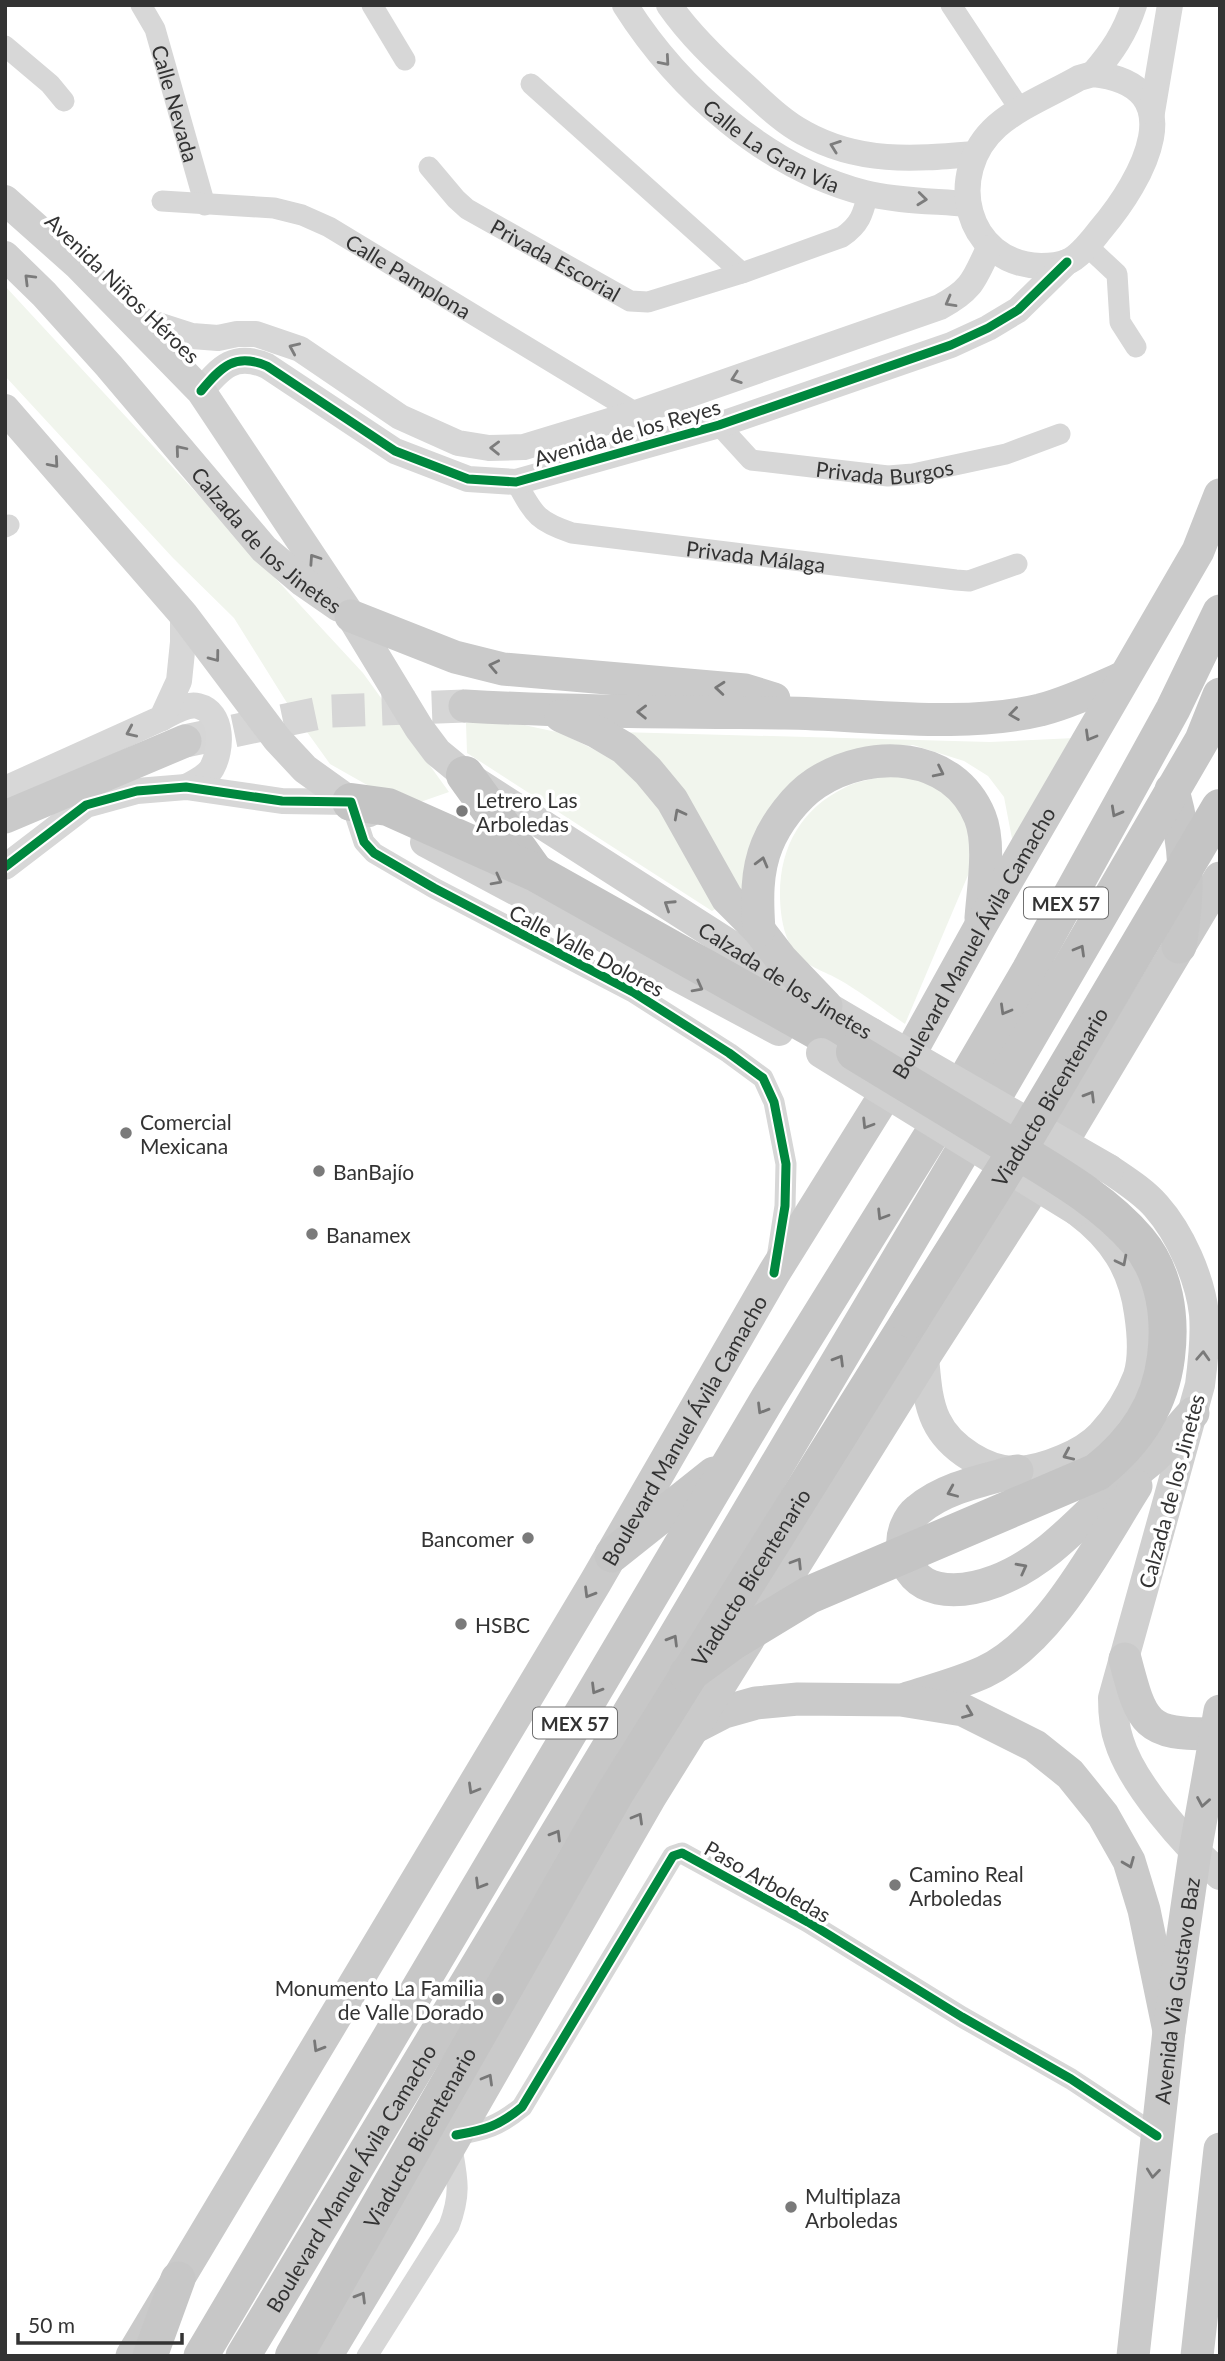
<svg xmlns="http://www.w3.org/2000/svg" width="1225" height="2361" viewBox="0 0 1225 2361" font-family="Lato,sans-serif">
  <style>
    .green { fill: #f1f5ed }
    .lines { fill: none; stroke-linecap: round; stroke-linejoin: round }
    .primary-tunnel { stroke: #d6d6d6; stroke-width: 33; stroke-dasharray: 33 17; stroke-linecap: butt }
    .minor { stroke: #d7d7d7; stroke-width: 21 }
    .tertiary { stroke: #d7d7d7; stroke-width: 26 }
    .secondary { stroke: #d0d0d0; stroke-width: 30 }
    .primary { stroke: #cacaca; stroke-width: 33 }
    .trunk { stroke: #c7c7c7; stroke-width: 35 }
    .motorway { stroke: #c4c4c4; stroke-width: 38 }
    .secondary-bridge { stroke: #d0d0d0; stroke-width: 30 }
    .motorway-bridge { stroke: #c4c4c4; stroke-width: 38 }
    .cycleway-casing { stroke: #fff; stroke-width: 13 }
    .cycleway { stroke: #00873e; stroke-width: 9 }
    .oneway { stroke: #7d7d7d }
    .oneway2 { stroke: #7a7a7a }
    .oneway3 { stroke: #777 }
    .oneway4 { stroke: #767676 }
    .poi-dot { fill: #7a7a7a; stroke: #fff; stroke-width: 2.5 }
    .labels { text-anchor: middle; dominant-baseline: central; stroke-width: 7; stroke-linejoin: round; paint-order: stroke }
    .shield { fill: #fff; stroke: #707070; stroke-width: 2 }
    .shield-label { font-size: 19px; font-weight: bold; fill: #333 }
    .street-label { font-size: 21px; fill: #333; stroke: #fff }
    .poi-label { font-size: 21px; fill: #333; stroke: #fff; text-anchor: start }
  </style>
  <rect width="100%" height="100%" fill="#fff"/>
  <g class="green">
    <path d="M5 286 363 673 449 792 406 807 330 764 292 711 234 618 173 558 5 376Z"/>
    <path d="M501 720 561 733 613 759 663 807 717 908 712 911 467 753 466 723Z"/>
    <path d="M619 732 990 742 1075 738 1013 844 1004 797 988 776 964 761 913 745 861 748 809 770 745 903Z"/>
    <path d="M883 776 927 779 965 801 977 854 905 1024C883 1009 861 992 838 979 820 969 808 968 794 950 783 936 780 912 780 894 780 846 802 808 846 787 857 781 871 780 883 776Z"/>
  </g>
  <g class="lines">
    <path class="primary-tunnel" d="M185 741 329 711 465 706"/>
    <g class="minor">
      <path id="s1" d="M141 5 155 29 205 205"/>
      <path d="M372 5 405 60"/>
      <path d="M951 5 1021 111"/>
      <path d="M5 46 50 84 64 101"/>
      <path d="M531 84 742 273"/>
      <path id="s2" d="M429 167 456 199 467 209 630 301 648 302 742 273 842 237C860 225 863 214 868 194"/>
      <path id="s3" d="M162 201 274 208 302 215 329 227 636 413"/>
      <path d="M1087 246 1117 274 1120 322 1136 347"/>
      <path id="s4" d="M719 425 751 460 888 476 913 474 1006 454 1060 434"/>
      <path id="s5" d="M516 482C534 514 536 521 572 533L956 580 969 581 1017 564"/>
      <path d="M5 527 9 525"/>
      <path d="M351 802 364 842 374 853 434 888 633 992 729 1053 763 1078 774 1102 786 1164 785 1206 777 1258"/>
      <path d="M456 2135C485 2130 499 2126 522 2107L670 1861 673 1856 682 1853 808 1922 962 2017 1071 2079 1157 2136"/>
      <path d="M367 2356 449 2226C462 2192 457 2177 451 2143"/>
    </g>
    <g class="tertiary">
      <path id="s6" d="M625 5C678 89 767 168 865 193 896 201 935 201 967 204"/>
      <path d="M669 5C690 35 715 59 742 83 761 100 781 121 804 133 860 164 914 159 975 154"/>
      <path d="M1093 74C1196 85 1142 181 1101 229 1092 240 1080 257 1067 262 1060 265 1048 266 1041 266 965 264 944 173 997 126 1020 106 1053 93 1079 78Z"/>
      <path d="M1093 74C1112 52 1125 33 1134 5"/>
      <path d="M1152 112 1170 5"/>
      <path d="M130 316 192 336 218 338 237 334H256L300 349 400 417 458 443 489 448 524 447 636 413 940 307C972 290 974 280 989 248"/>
      <path d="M201 391C221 367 235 352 267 366L395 451 468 479 516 482 719 425 951 345 988 328 1018 310 1067 262"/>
      <path d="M162 718C172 713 186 703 198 706 224 712 222 750 212 768 207 777 195 782 186 787"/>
      <path d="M5 789 162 718 179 681 183 642V614"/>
      <path d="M5 867 86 805 137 791 186 787 282 801 351 802"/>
    </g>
    <g class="secondary">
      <path id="s7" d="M5 200 78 265 201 391 351 616 419 728 437 752 465 775 826 1006 872 1033"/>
      <path id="s8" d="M5 256 44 294 109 366 264 549 303 582 339 607"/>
      <path d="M5 409 183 614 277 739 305 769 351 802 369 812"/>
      <path d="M425 842 779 1031"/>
      <path d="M1109 1169C1125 1180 1143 1191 1156 1206 1180 1233 1200 1278 1204 1314 1206 1337 1203 1362 1200 1385L1113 1698C1113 1713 1114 1727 1119 1741 1132 1784 1186 1845 1220 1875"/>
      <path d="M924 1357C926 1378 927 1401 936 1420 949 1448 988 1473 1019 1471 1045 1469 1083 1454 1101 1435 1116 1419 1130 1397 1138 1376 1144 1357 1142 1333 1139 1313 1133 1268 1113 1238 1077 1211"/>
    </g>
    <g class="primary">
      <path d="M351 616 455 657 503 669 745 690 774 699"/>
      <path d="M465 706C572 712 678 712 785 713 866 714 961 729 1040 710 1070 702 1097 689 1124 677"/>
      <path d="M561 716 597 732 624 748 648 771 672 800 727 898 759 930 782 960 826 1006"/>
      <path d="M5 817 185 741"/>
      <path d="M759 930C757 901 756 872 767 845 776 823 795 797 816 783 870 748 953 751 980 817 991 844 983 889 981 918"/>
      <path d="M1017 1471C985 1480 945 1487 918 1510 908 1518 901 1534 903 1548 909 1597 959 1595 996 1581 1041 1564 1075 1527 1109 1494 1123 1481 1140 1470 1154 1457 1168 1443 1180 1427 1193 1413"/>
      <path d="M1125 1659C1142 1724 1145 1735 1215 1734"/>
      <path d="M908 1698C933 1690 960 1683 984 1672 1050 1641 1098 1546 1136 1486"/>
      <path d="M693 1728 724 1712 756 1703 798 1699 901 1700 963 1710 1035 1746 1070 1774 1103 1815 1129 1861 1144 1910 1169 2031"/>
      <path id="s9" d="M132 2356 595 1583 774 1273 903 1066 980 927 1198 551 1220 495"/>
      <path d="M326 2356 401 2231 650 1797 924 1357 1055 1154 1220 878"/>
      <path id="s10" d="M1133 2356 1169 2031 1195 1852 1220 1711"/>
      <path d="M1197 2356 1220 2149"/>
    </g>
    <g class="trunk">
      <path d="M1172 790C1187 845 1189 889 1179 946"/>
      <path d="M612 1555 714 1474"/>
      <path d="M150 2356 178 2279"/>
      <path d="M201 2356 768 1398 956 1095 1029 970 1173 709 1220 612"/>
      <path id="s11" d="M243 2356 661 1661 984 1115 1202 740 1220 695"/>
    </g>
    <g class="motorway">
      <path d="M465 775 534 871"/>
      <path d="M351 802 388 807 536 873 855 1052"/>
      <path id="s12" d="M294 2356 615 1793 911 1319"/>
    </g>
    <g class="secondary-bridge">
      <path d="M872 1033 1109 1169"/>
      <path d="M821 1053 1077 1211"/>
    </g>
    <g class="motorway-bridge">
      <path id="s13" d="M911 1319 1026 1136 1220 808"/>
      <path d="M688 1674 733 1641 809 1595 1097 1472C1135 1442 1160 1406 1166 1357 1171 1317 1165 1273 1138 1241 1102 1199 1052 1172 1005 1143 955 1113 905 1082 855 1052"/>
    </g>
    <defs>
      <g id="cycleway">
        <path d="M201 391C221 367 235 352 267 366L395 451 468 479 516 482 719 425 951 345 988 328 1018 310 1067 262"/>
        <path d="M5 867 86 805 137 791 186 787 282 801 351 802 364 842 374 853 434 888 633 992 729 1053 763 1078 774 1102 786 1164 785 1206 774 1273"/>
        <path d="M456 2135C485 2130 499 2126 522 2107L670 1861 673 1856 682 1853 808 1922 962 2017 1071 2079 1157 2136"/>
      </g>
    </defs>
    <use href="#cycleway" class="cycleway-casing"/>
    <use href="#cycleway" class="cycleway"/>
  </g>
  <defs><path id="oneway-chevron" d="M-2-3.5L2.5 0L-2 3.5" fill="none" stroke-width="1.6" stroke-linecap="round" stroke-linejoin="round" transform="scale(1.75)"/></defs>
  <g class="oneway">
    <use href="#oneway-chevron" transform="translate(665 61) rotate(49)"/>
    <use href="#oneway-chevron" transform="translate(835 146) rotate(-160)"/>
    <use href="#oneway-chevron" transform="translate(922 199) rotate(6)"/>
    <use href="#oneway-chevron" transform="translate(950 302) rotate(151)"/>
    <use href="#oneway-chevron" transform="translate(294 348) rotate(-156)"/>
    <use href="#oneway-chevron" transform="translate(736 378) rotate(161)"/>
    <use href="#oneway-chevron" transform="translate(495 448) rotate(-179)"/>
    <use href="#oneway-chevron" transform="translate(131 732) rotate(156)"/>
  </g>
  <g class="oneway2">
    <use href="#oneway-chevron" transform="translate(29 279) rotate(-135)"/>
    <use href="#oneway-chevron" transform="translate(180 450) rotate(-130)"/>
    <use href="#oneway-chevron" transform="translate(54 463) rotate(49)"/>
    <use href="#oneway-chevron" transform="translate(314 559) rotate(-124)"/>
    <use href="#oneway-chevron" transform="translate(215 657) rotate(53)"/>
    <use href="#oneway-chevron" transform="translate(497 880) rotate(28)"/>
    <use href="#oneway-chevron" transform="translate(669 905) rotate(-147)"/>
    <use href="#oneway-chevron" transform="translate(698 987) rotate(28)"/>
    <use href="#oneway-chevron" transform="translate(1122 1261) rotate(63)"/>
    <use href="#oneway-chevron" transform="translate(1203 1356) rotate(-87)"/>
    <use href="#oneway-chevron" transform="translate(1068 1455) rotate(156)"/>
  </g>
  <g class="oneway3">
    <use href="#oneway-chevron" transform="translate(494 666) rotate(-168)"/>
    <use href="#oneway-chevron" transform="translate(720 688) rotate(-175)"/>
    <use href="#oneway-chevron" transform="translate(642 712) rotate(-179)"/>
    <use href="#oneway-chevron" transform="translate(1014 714) rotate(172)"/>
    <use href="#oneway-chevron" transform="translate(1090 736) rotate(120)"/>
    <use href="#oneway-chevron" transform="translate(939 772) rotate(26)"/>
    <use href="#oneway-chevron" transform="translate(679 814) rotate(-118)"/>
    <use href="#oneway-chevron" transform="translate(762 862) rotate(-75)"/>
    <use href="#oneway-chevron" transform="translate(1090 1096) rotate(-59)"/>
    <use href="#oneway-chevron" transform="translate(867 1124) rotate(122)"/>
    <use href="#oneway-chevron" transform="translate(952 1492) rotate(157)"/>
    <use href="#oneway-chevron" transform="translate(797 1563) rotate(-58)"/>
    <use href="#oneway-chevron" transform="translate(1022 1568) rotate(-28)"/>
    <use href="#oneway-chevron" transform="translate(589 1593) rotate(121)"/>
    <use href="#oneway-chevron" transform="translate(968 1713) rotate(22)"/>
    <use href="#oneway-chevron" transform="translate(473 1789) rotate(120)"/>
    <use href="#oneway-chevron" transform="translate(1203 1802) rotate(100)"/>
    <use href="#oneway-chevron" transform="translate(638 1818) rotate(-60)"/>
    <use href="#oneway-chevron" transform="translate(1129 1863) rotate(68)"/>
    <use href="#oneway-chevron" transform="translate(318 2047) rotate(121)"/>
    <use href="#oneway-chevron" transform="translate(488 2079) rotate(-60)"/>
    <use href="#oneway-chevron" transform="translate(1153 2173) rotate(96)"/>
    <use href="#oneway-chevron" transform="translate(361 2297) rotate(-59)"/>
  </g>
  <g class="oneway4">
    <use href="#oneway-chevron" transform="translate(1116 812) rotate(119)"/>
    <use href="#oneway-chevron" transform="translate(1080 950) rotate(-60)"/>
    <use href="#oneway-chevron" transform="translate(1005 1010) rotate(120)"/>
    <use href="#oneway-chevron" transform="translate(882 1215) rotate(122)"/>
    <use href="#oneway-chevron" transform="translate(839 1360) rotate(-59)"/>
    <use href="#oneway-chevron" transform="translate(762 1409) rotate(121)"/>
    <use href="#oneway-chevron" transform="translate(673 1640) rotate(-59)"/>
    <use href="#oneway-chevron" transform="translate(596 1689) rotate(121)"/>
    <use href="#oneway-chevron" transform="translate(556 1835) rotate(-59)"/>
    <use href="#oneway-chevron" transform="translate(480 1884) rotate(121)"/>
  </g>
  <g class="poi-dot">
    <circle cx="462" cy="811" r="7"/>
    <circle cx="126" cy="1133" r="7"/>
    <circle cx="319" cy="1171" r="7"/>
    <circle cx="312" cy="1234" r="7"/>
    <circle cx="528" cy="1538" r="7"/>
    <circle cx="461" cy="1624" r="7"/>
    <circle cx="895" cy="1885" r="7"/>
    <circle cx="498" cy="1999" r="7"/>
    <circle cx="791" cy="2207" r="7"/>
  </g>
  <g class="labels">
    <g class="shield">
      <rect x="1024" y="887.5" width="84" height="31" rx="5"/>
      <rect x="533" y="1707.5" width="84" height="31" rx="5"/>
    </g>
    <g class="shield-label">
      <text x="1066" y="903">MEX 57</text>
      <text x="575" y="1723">MEX 57</text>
    </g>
    <g class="street-label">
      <text stroke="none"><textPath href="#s1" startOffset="105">Calle Nevada</textPath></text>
      <text stroke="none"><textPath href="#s6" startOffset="206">Calle La Gran Vía</textPath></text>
      <text stroke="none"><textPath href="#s2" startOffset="159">Privada Escorial</textPath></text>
      <text stroke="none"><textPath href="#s3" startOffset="264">Calle Pamplona</textPath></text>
      <text transform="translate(123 288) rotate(44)">Avenida Niños Héroes</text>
      <text transform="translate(627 432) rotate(-16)">Avenida de los Reyes</text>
      <text stroke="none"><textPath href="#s4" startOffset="182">Privada Burgos</textPath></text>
      <text stroke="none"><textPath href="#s8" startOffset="387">Calzada de los Jinetes</textPath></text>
      <text stroke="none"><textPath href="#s5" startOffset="264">Privada Málaga</textPath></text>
      <text stroke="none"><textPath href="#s9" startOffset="1645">Boulevard Manuel Ávila Camacho</textPath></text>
      <text transform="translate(587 950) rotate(28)">Calle Valle Dolores</text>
      <text stroke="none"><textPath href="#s7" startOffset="1122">Calzada de los Jinetes</textPath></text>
      <text stroke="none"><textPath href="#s13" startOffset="262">Viaducto Bicentenario</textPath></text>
      <text stroke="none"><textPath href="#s9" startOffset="1078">Boulevard Manuel Ávila Camacho</textPath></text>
      <text transform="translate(1171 1491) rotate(-75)">Calzada de los Jinetes</text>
      <text stroke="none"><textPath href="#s12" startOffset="903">Viaducto Bicentenario</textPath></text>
      <text transform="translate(768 1881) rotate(30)">Paso Arboledas</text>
      <text stroke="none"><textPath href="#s10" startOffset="368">Avenida Via Gustavo Baz</textPath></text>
      <text stroke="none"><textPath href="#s12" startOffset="252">Viaducto Bicentenario</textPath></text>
      <text stroke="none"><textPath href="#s11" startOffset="208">Boulevard Manuel Ávila Camacho</textPath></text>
    </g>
    <g class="poi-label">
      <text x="476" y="799">Letrero Las<tspan x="476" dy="24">Arboledas</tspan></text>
      <text x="140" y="1121">Comercial<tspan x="140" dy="24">Mexicana</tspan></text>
      <text x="333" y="1171">BanBajío</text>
      <text x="326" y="1234">Banamex</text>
      <text x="514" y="1538" text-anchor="end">Bancomer</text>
      <text x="475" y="1624">HSBC</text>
      <text x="909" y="1873">Camino Real<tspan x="909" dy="24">Arboledas</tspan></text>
      <text x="484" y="1987" text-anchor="end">Monumento La Familia<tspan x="484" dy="24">de Valle Dorado</tspan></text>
      <text x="805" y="2195">Multiplaza<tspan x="805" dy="24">Arboledas</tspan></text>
    </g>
  </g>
  <rect width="1225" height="2361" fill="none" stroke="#333333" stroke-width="14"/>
  <path d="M18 2333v10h164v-10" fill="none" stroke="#333333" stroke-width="3.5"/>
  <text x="28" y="2333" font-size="21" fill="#333333" stroke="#ffffff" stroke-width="5" paint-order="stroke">50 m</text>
</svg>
